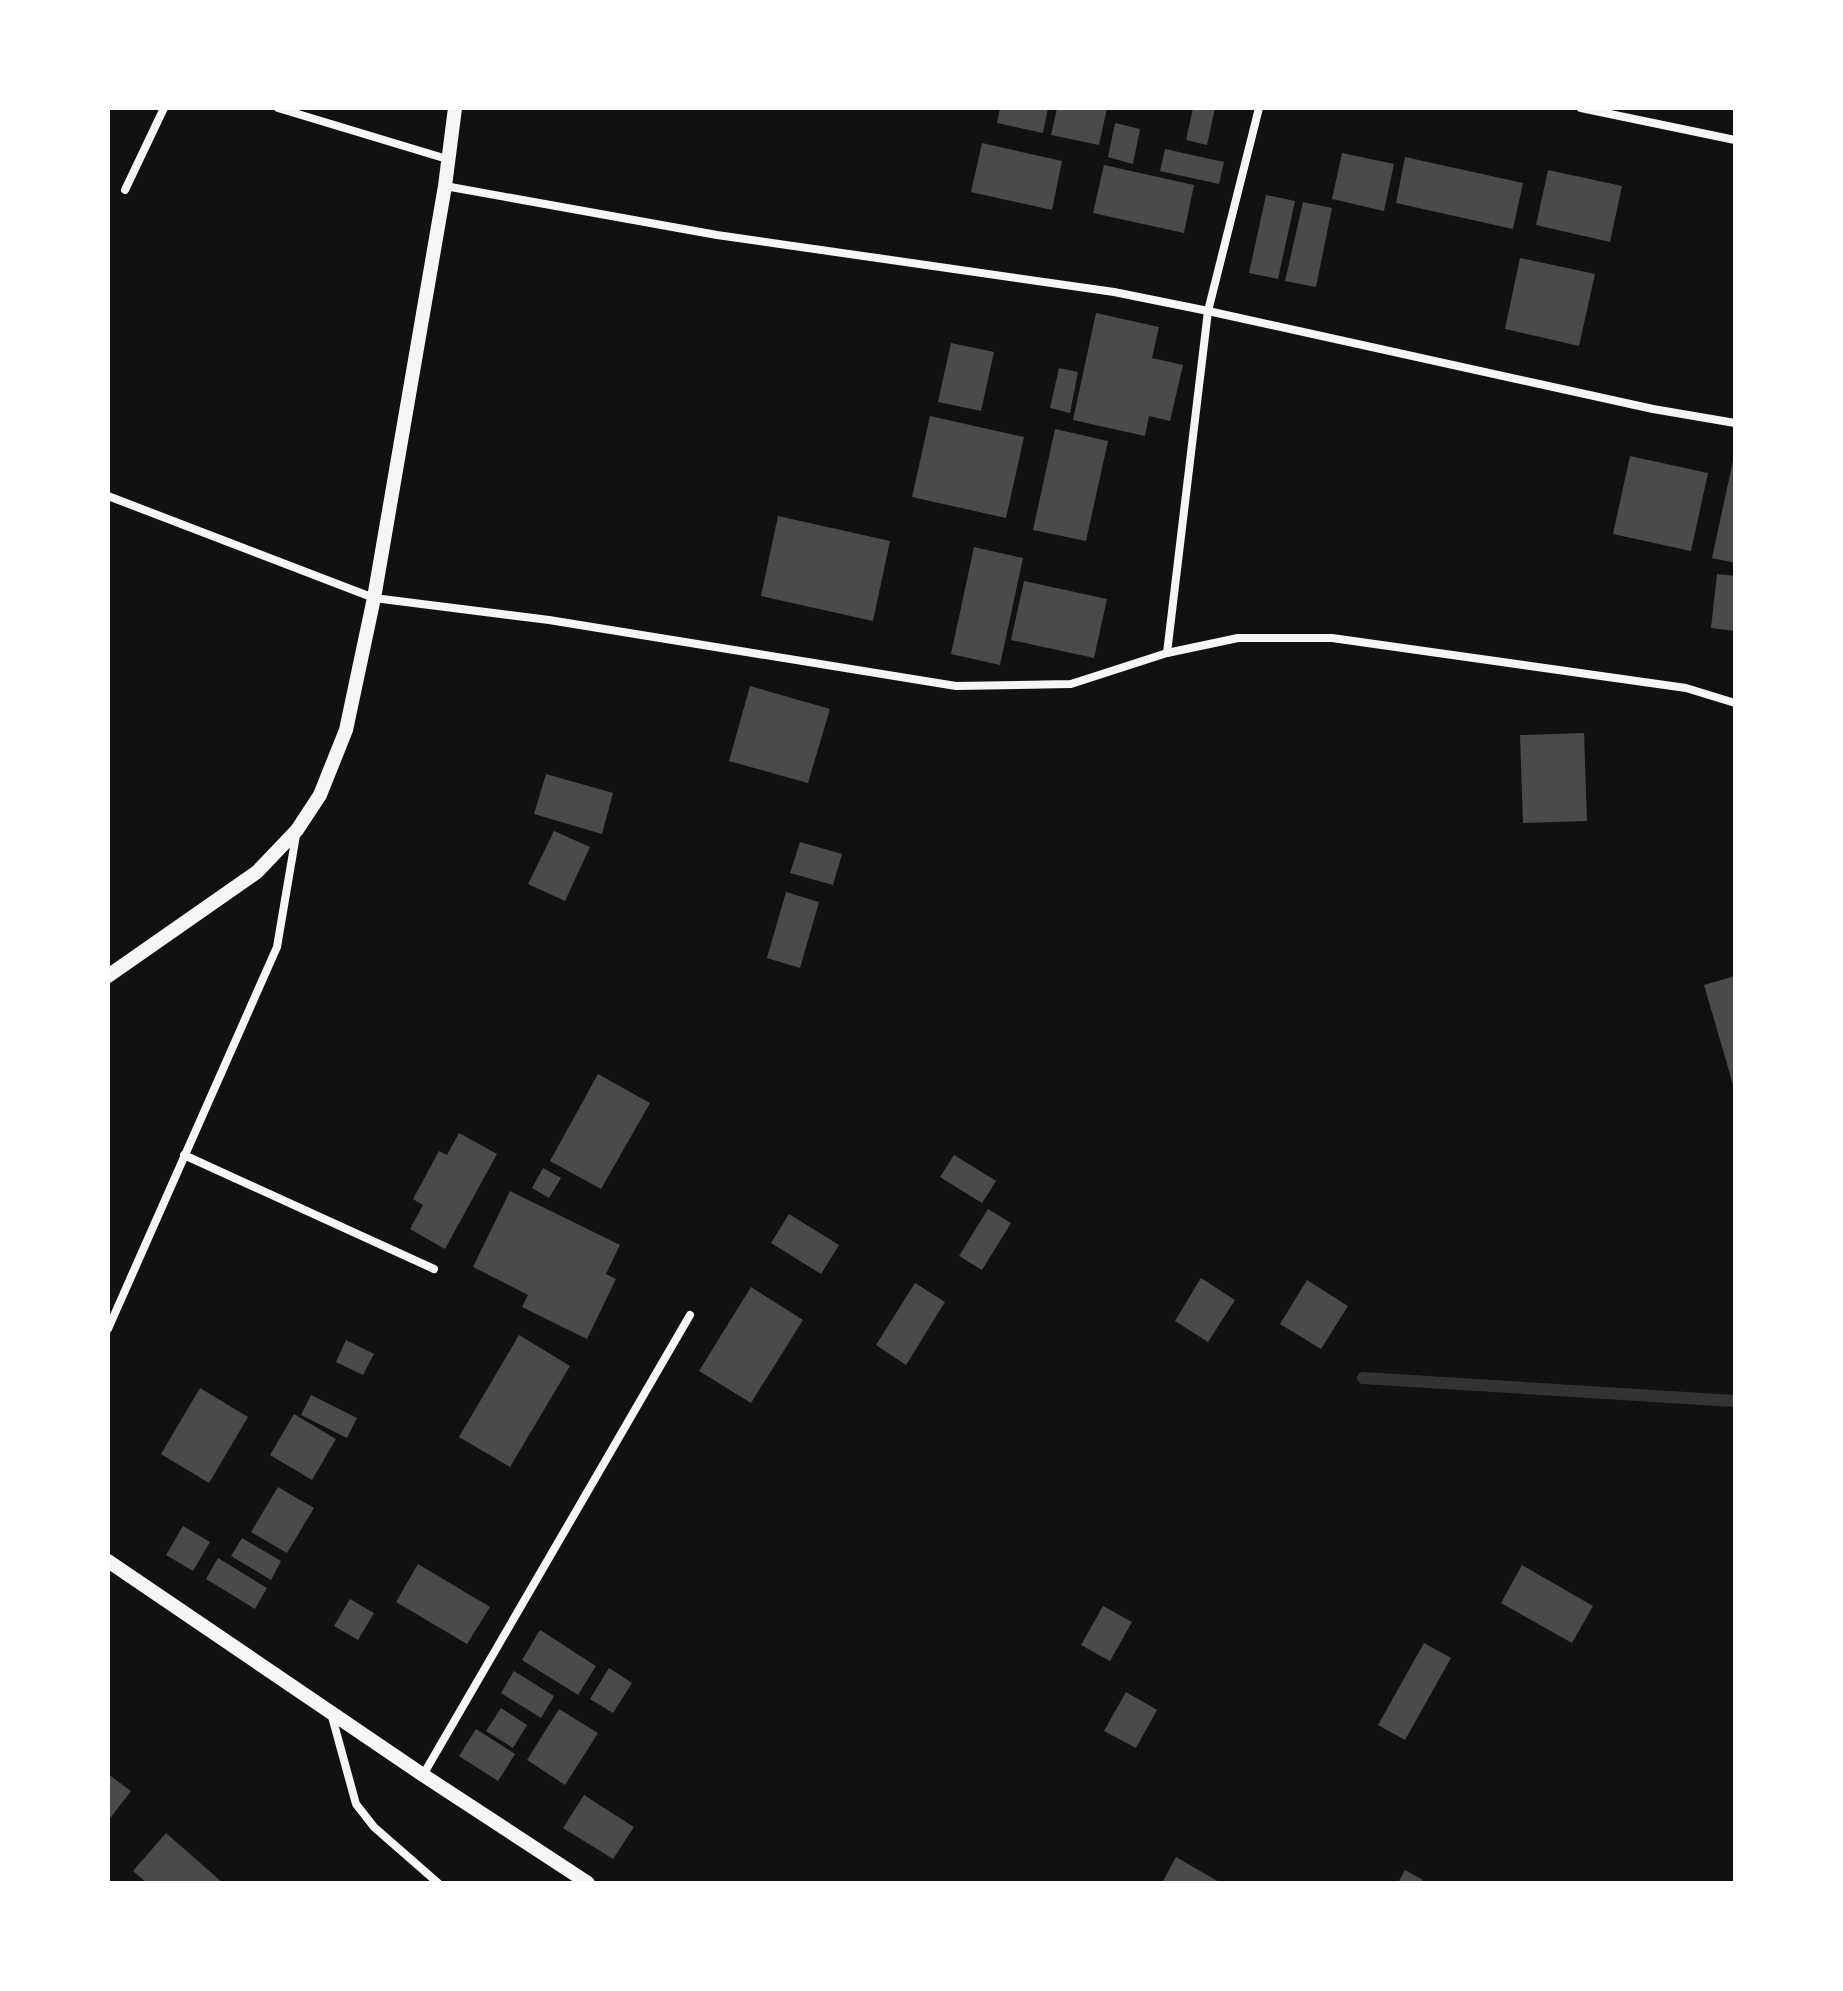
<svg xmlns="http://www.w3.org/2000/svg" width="1843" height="1991" viewBox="0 0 1843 1991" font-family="'Space Grotesk',sans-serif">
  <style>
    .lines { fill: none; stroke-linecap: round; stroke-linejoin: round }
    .stream { stroke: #333; stroke-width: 12 }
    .building { fill: #4a4a4a }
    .minor { stroke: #f5f5f5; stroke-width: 8 }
    .tertiary { stroke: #f5f5f5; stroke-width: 14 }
  </style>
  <rect width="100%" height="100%" fill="#111"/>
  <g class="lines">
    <path class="stream" d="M1363 1378 1735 1401"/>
  </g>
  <g class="building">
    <path d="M1000 108H1048L1043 133 997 123Z"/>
    <path d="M1057 108H1107L1099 145 1051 135Z"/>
    <path d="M1193 108H1215L1207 145 1186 140Z"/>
    <path d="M1115 123 1140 129 1133 164 1108 157Z"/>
    <path d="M982 143 1062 161 1052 210 971 192Z"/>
    <path d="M1165 149 1224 162 1219 184 1160 171Z"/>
    <path d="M1342 153 1394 164 1384 211 1332 199Z"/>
    <path d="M1405 157 1523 183 1513 229 1396 203Z"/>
    <path d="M1104 165 1194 185 1184 233 1093 213Z"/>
    <path d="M1548 170 1622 186 1610 242 1536 225Z"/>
    <path d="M1266 195 1295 201 1278 279 1249 273Z"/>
    <path d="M1303 202 1332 208 1316 287 1285 281Z"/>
    <path d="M1520 258 1595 274 1579 346 1505 329Z"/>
    <path d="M1096 313 1159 327 1152 358 1183 365 1170 421 1149 416 1145 436 1073 420Z"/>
    <path d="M951 343 994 352 981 411 938 402Z"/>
    <path d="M1059 368 1078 372 1070 413 1050 408Z"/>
    <path d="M930 416 1024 437 1006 518 912 497Z"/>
    <path d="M1055 429 1108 441 1086 541 1033 530Z"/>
    <path d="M1630 456 1708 473 1691 551 1613 534Z"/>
    <path d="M1734 456H1735V563L1712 558Z"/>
    <path d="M778 516 890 541 873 621 761 596Z"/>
    <path d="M974 547 1023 558 1000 665 951 654Z"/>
    <path d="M1717 574 1735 576V631L1711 628Z"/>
    <path d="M1024 581 1107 599 1094 658 1011 640Z"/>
    <path d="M750 686 830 709 808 783 729 761Z"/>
    <path d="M1584 733 1587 821 1523 823 1520 735Z"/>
    <path d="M546 774 613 793 602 834 534 814Z"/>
    <path d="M554 831 590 847 565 901 528 884Z"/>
    <path d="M800 842 842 854 833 885 790 873Z"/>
    <path d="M786 892 819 902 800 968 767 958Z"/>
    <path d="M1735 976V1088H1734L1704 985Z"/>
    <path d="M598 1074 650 1103 601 1189 550 1161Z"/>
    <path d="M459 1133 497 1154 445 1249 410 1229 423 1205 413 1199 439 1151 447 1155Z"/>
    <path d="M954 1155 996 1181 982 1203 940 1177Z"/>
    <path d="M543 1168 561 1178 549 1198 532 1188Z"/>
    <path d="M510 1191 620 1245 606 1274 616 1279 587 1339 522 1307 528 1295 473 1267Z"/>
    <path d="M988 1209 1011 1223 982 1270 959 1256Z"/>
    <path d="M789 1214 839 1245 821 1274 771 1243Z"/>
    <path d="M1201 1278 1235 1300 1208 1342 1175 1321Z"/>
    <path d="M1307 1280 1348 1306 1321 1349 1280 1324Z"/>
    <path d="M915 1283 945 1302 906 1365 876 1345Z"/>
    <path d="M751 1287 803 1320 751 1403 699 1371Z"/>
    <path d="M519 1335 570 1366 510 1467 459 1437Z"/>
    <path d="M346 1340 374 1354 363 1375 336 1362Z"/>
    <path d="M200 1388 248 1417 209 1483 161 1454Z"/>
    <path d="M311 1395 357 1418 347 1438 301 1415Z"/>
    <path d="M294 1414 336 1439 312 1480 270 1455Z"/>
    <path d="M278 1487 314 1508 287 1553 251 1532Z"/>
    <path d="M183 1526 210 1542 193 1571 166 1555Z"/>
    <path d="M242 1538 281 1561 271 1580 231 1556Z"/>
    <path d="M218 1558 267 1588 255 1609 206 1579Z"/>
    <path d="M418 1564 490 1607 467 1644 396 1602Z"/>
    <path d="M1522 1565 1593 1606 1572 1643 1501 1603Z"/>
    <path d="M350 1599 374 1613 358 1640 334 1626Z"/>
    <path d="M1103 1606 1132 1622 1110 1661 1081 1645Z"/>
    <path d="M540 1630 596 1666 578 1695 522 1660Z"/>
    <path d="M1424 1643 1451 1658 1405 1740 1378 1725Z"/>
    <path d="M609 1668 632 1683 613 1713 590 1699Z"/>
    <path d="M514 1671 554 1696 541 1718 501 1693Z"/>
    <path d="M1126 1692 1157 1710 1136 1748 1104 1731Z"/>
    <path d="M501 1708 527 1725 513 1748 486 1731Z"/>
    <path d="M559 1709 598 1733 565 1785 527 1760Z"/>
    <path d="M476 1729 515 1754 498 1781 459 1756Z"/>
    <path d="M108 1774 131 1791 108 1821Z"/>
    <path d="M584 1795 634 1827 613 1859 563 1828Z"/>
    <path d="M166 1833 223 1883H147L133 1871Z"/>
    <path d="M1176 1857 1221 1883H1162Z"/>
    <path d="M1405 1870 1423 1880 1421 1883H1398Z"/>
  </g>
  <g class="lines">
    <g class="minor">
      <path d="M278 108 447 159"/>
      <path d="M1581 108 1735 140"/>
      <path d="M445 186 717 235 1114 292 1208 311 1653 409 1735 423"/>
      <path d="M125 190 164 108"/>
      <path d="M108 496 374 598 549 620 956 686 1071 684 1167 653 1238 638H1332L1686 688 1735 703"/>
      <path d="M1167 653 1208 311 1259 108"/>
      <path d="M184 1155 434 1269"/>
      <path d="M108 1329 277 947 296 835"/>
      <path d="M331 1713 356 1804 374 1827 438 1883"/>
      <path d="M423 1775 690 1315"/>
    </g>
    <g class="tertiary">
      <path d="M108 976 257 872 297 830 320 795 346 730 374 598 445 186 455 108"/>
      <path d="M108 1561 423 1775 588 1883"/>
    </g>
  </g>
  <rect width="1843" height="1991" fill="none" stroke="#ffffff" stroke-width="220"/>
</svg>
